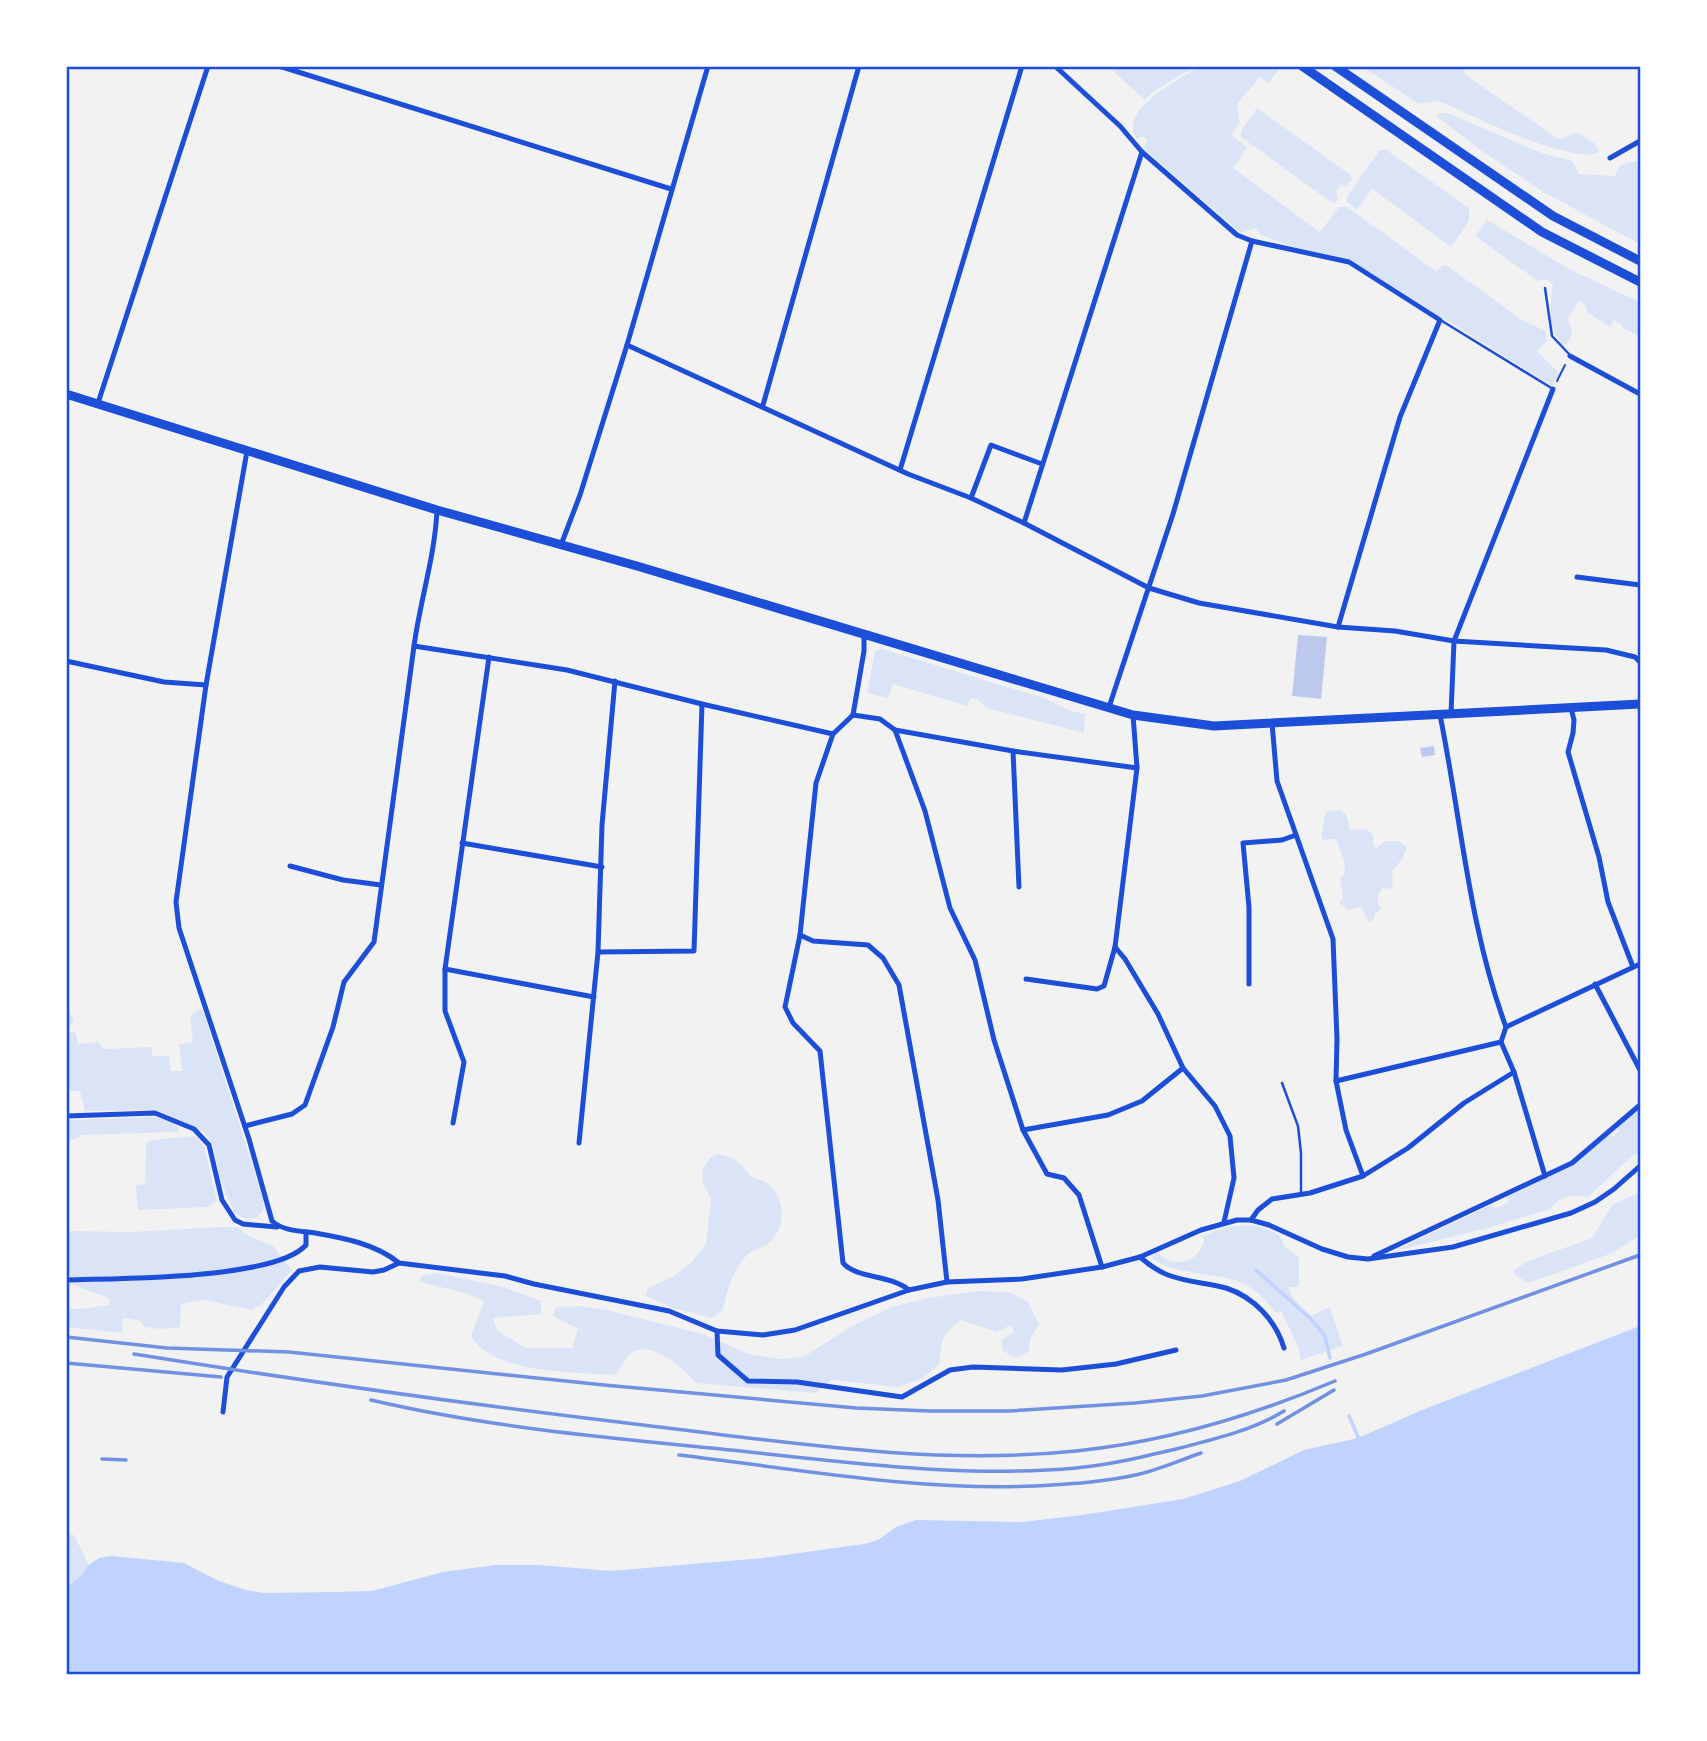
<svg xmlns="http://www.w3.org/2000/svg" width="1707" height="1741" viewBox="0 0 1707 1741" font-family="Rubik,sans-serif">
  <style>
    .green { fill: #dbe4f7 }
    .water { fill: #bfd3fe }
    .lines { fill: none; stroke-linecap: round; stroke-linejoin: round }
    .stream { stroke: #bfd3fe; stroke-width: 3.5 }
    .building { fill: #bdc9ec }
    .path { stroke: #1d4ed8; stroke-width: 2 }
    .service { stroke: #1d4ed8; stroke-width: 2.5 }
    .minor { stroke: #1d4ed8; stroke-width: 5 }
    .primary { stroke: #1d4ed8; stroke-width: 9 }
    .rail { stroke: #7290e2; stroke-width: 3.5 }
    .neatline { fill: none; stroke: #1d4ed8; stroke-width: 2.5 }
  </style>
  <rect width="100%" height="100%" fill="#f2f2f2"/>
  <g class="green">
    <path d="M1109 67H1194L1151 93 1145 100Z"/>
    <path d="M1199 67 1280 68 1268 83 1260 77 1237 104 1240 123 1231 135 1247 147 1233 168 1320 232 1339 207H1347L1436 271 1442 266 1446 265 1522 320 1546 331 1547 341 1537 351 1559 373 1552 386 1350 260 1299 249 1261 235 1255 228 1241 233 1143 148 1147 141 1144 136 1137 139C1116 110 1180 79 1199 67Z"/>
    <path d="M1363 67H1465L1464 73 1467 76 1557 138 1562 139 1576 132 1594 143 1599 152C1572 166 1472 115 1443 103L1437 101 1419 104Z"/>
    <path d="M1257 108 1351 175 1352 180 1347 186 1341 185 1336 192 1338 198 1335 203 1331 202 1241 137V131Z"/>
    <path d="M1441 113H1447L1542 153 1572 161 1579 174 1615 176 1620 165 1636 161 1640 164V244L1545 193 1479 149 1435 115Z"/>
    <path d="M1385 149 1469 208V221L1451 247 1372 189 1357 210 1347 202V197L1379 151Z"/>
    <path d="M1487 220 1571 270 1640 302V337L1622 327V325L1614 320 1610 327 1587 312 1586 306 1579 301 1567 319C1574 329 1573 338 1564 346 1547 329 1550 307 1553 284L1545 279 1538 281 1475 236Z"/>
    <path d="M882 649 1047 699 1068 710 1085 714 1084 733 987 708 978 700 971 698 967 706 893 684 888 698 867 693 875 652Z"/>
    <path d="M1340 810 1346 814 1350 830 1366 829 1373 834V846L1376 848 1385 841H1398L1407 847 1403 858 1392 871 1393 884 1390 889 1383 888C1376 895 1377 901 1381 909L1375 913 1374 919 1369 922 1361 907 1348 910 1339 902 1343 898 1340 878 1344 875 1345 863 1336 839 1323 840 1321 834C1325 827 1322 819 1327 811Z"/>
    <path d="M66 1005 74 1019 68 1031 76 1033 78 1044 98 1042 104 1049 151 1047 153 1056H169L171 1071H182L179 1044 193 1042 190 1016 199 1009 203 1010 263 1199 264 1208 258 1217C249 1220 241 1219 234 1212L220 1179 213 1145 204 1132 162 1112 147 1110 85 1111 80 1091H67Z"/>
    <path d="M1640 1107V1154L1633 1155 1588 1197C1573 1195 1560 1195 1550 1209L1488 1228 1394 1251 1491 1205 1495 1209 1508 1202 1507 1197 1573 1165 1609 1134 1613 1137 1619 1131 1617 1127Z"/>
    <path d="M153 1117C162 1119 176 1121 179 1130L177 1132 82 1135 73 1140 67 1141 66 1120Z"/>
    <path d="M194 1136 198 1138 204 1147 217 1201 207 1207 138 1210 136 1185 144 1184 145 1182 146 1144 152 1140Z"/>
    <path d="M717 1154C729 1156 737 1159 745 1169 748 1172 748 1174 751 1177 756 1179 762 1179 766 1183 786 1196 787 1228 769 1243 762 1249 751 1249 746 1256 732 1272 727 1290 723 1310L712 1318 672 1308 646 1296 648 1288 674 1276 691 1263 706 1244 711 1198 703 1184 702 1170 710 1158Z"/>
    <path d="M1640 1192V1236L1610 1254 1528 1283 1515 1275 1514 1270 1528 1261 1592 1238 1612 1205Z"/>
    <path d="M1251 1225 1267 1229 1279 1235 1285 1247 1299 1258V1287H1289L1291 1295 1310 1316 1330 1307 1343 1346 1301 1360 1298 1346 1281 1311 1276 1313C1267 1302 1256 1289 1242 1283 1219 1272 1167 1275 1151 1257L1158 1253C1174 1270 1200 1262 1204 1240L1202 1236 1226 1227Z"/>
    <path d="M221 1227H237L247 1235 273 1246 292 1270 263 1303 252 1310 204 1300 181 1304 180 1327 160 1329 144 1327 141 1321 123 1318 122 1333 67 1327V1308C82 1311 95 1306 110 1305L109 1298 67 1283V1231L131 1232Z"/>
    <path d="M438 1273 503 1287 541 1301V1314L493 1318 497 1330 525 1348H572L578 1329 553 1316 556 1307 581 1306 611 1311 703 1334 749 1354 779 1359 803 1357 854 1325 892 1307 928 1298 978 1291 1009 1292 1028 1302 1039 1324 1030 1339 1029 1351 1017 1358 1003 1351 1001 1340 1014 1332 1011 1325 997 1332 961 1320C942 1333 941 1341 940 1363L923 1378 899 1387 832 1380 815 1393 696 1383C685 1370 656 1345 638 1350 627 1353 621 1366 616 1375 577 1372 489 1374 471 1335L484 1301 465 1293 420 1282 421 1276Z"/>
    <path d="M66 1534 74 1535 89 1565 78 1579 67 1586Z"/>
  </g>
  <path class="water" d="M1640 1326V1674H67V1586L78 1579 89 1565 99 1558 111 1556 184 1563 219 1581 246 1590 264 1593 335 1592 372 1591 443 1572 496 1565H539L611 1571 763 1558 864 1544 878 1540 896 1527 916 1520 1022 1522 1082 1515 1183 1499 1240 1481 1304 1450 1358 1438 1422 1410Z"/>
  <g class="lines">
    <g class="stream">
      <path d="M1256 1270 1311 1319 1325 1336 1330 1358"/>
      <path d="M1349 1416 1359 1439"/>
    </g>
  </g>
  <g class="building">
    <path d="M1298 635 1327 637 1321 699 1292 696Z"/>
    <path d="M1434 746 1435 755 1422 757 1420 748Z"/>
  </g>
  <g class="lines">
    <path class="path" d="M1557 381 1565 365"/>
    <g class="service">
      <path d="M1545 288 1552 336 1569 354"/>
      <path d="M1442 321 1553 389"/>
      <path d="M1282 1083 1298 1126 1301 1153V1193"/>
    </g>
    <g class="minor">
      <path d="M279 66 671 189"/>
      <path d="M1055 66 1120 126 1142 152 1237 235 1252 241 1349 262 1440 320 1400 417 1338 627"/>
      <path d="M1610 158 1640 141"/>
      <path d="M627 345 908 474 971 498 1024 523 1149 588 1199 603 1338 627 1395 631 1454 641 1606 650 1635 657 1640 662"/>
      <path d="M1570 356 1640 394"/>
      <path d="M98 403 208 66"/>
      <path d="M763 405 859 66"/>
      <path d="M247 451 206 685 176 902 179 928 249 1139 272 1221C283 1231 300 1231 315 1233 344 1238 376 1244 399 1263L505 1276 534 1284 669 1311 717 1331 763 1335 795 1330 909 1290 947 1282 1022 1279 1102 1267 1140 1257 1201 1230 1237 1220H1251L1269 1225 1322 1249 1348 1257 1368 1259 1453 1247 1571 1213 1595 1202 1614 1189 1640 1166"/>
      <path d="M900 470 1022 66"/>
      <path d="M971 498 991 445 1042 464"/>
      <path d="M1024 523 1142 152"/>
      <path d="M561 545 580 495 627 345 708 66"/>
      <path d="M1577 577 1640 585"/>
      <path d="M414 646 567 670 702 704 833 734 853 715"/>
      <path d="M66 661 164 682 206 685"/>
      <path d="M1109 707 1173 514 1252 241"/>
      <path d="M1571 708 1574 720 1573 733 1568 752 1599 857 1608 902 1633 967"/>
      <path d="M1451 714 1454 641 1553 389"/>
      <path d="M853 715 880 719 895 730 1013 751 1137 768"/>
      <path d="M853 715 864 651V635"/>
      <path d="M1133 715 1137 768 1115 947 1125 959 1158 1014 1183 1068 1215 1106 1230 1136 1234 1178 1224 1222"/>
      <path d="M1440 715C1461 818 1469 928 1506 1027L1501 1042 1514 1072 1545 1176"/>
      <path d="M1272 723 1277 781 1333 939 1337 1039 1336 1081 1346 1130 1363 1176"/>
      <path d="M895 730 925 811 950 908 975 960 994 1040 1023 1130 1047 1174 1064 1178 1079 1195 1102 1267"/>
      <path d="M833 734 816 783 800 935 785 1007 793 1023 820 1051 843 1263C857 1279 889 1274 909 1290"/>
      <path d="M1013 751 1019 887"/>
      <path d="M462 843 602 867"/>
      <path d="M290 866 343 880 381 885"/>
      <path d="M800 935 813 941 868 945 883 958 899 985 938 1200 947 1282"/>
      <path d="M598 952 694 951 702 704"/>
      <path d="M445 969 594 997"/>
      <path d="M1026 979 1097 989 1104 986 1115 947"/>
      <path d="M1249 984V907L1243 843 1282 840 1296 835"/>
      <path d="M1595 984 1640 1070"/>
      <path d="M1506 1027 1640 964"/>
      <path d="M1336 1081 1501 1042"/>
      <path d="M66 1116 155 1113 194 1129 209 1145 222 1200 235 1220 243 1224 277 1227"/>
      <path d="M453 1123 464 1062 445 1011V969L489 657"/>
      <path d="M245 1126 292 1114 305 1105 333 1027 344 982 374 942 414 646C420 601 435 556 437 510"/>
      <path d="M1023 1130 1108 1115 1142 1101 1183 1068"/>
      <path d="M579 1143 598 952 602 825 615 681"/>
      <path d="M1251 1220 1258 1210 1272 1199 1310 1193 1363 1176 1408 1148 1464 1103 1514 1072"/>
      <path d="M1374 1256 1572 1163 1640 1105"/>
      <path d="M1140 1257C1148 1264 1157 1271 1168 1275 1186 1282 1207 1283 1226 1288 1254 1297 1276 1321 1284 1348"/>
      <path d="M66 1280C116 1278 275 1280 306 1245V1232"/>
      <path d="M717 1331 718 1355 748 1381 797 1382 902 1397 950 1370 973 1367 1062 1370 1116 1364 1176 1350"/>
      <path d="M223 1412 227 1377 284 1287 299 1271 320 1267 373 1272 384 1270 399 1263"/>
    </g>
    <g class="primary">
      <path d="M1302 66 1542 232 1640 282"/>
      <path d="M1335 66 1553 216 1640 261"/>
      <path d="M66 394 437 510 637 566 1133 715 1214 726 1640 704"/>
    </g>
    <g class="rail">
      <path d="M66 1337 167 1348 289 1352 604 1385 856 1408 930 1411H1009L1135 1403 1202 1396 1286 1380 1366 1354 1640 1255"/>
      <path d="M134 1354C303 1381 472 1405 643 1425 786 1442 932 1466 1076 1451 1165 1442 1252 1416 1335 1381"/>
      <path d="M66 1363 221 1377"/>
      <path d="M371 1400C482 1426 598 1437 711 1448 831 1460 955 1479 1076 1468 1111 1465 1146 1456 1180 1448 1215 1439 1253 1430 1284 1411"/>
      <path d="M1277 1424 1334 1390"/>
      <path d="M679 1455C797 1469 915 1491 1035 1486 1070 1484 1106 1482 1140 1474 1161 1469 1181 1460 1201 1453"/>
      <path d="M102 1459 126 1460"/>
    </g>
  </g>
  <rect width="1707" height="1741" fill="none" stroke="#ffffff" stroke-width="136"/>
  <rect x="68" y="68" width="1571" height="1605" class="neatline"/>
</svg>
